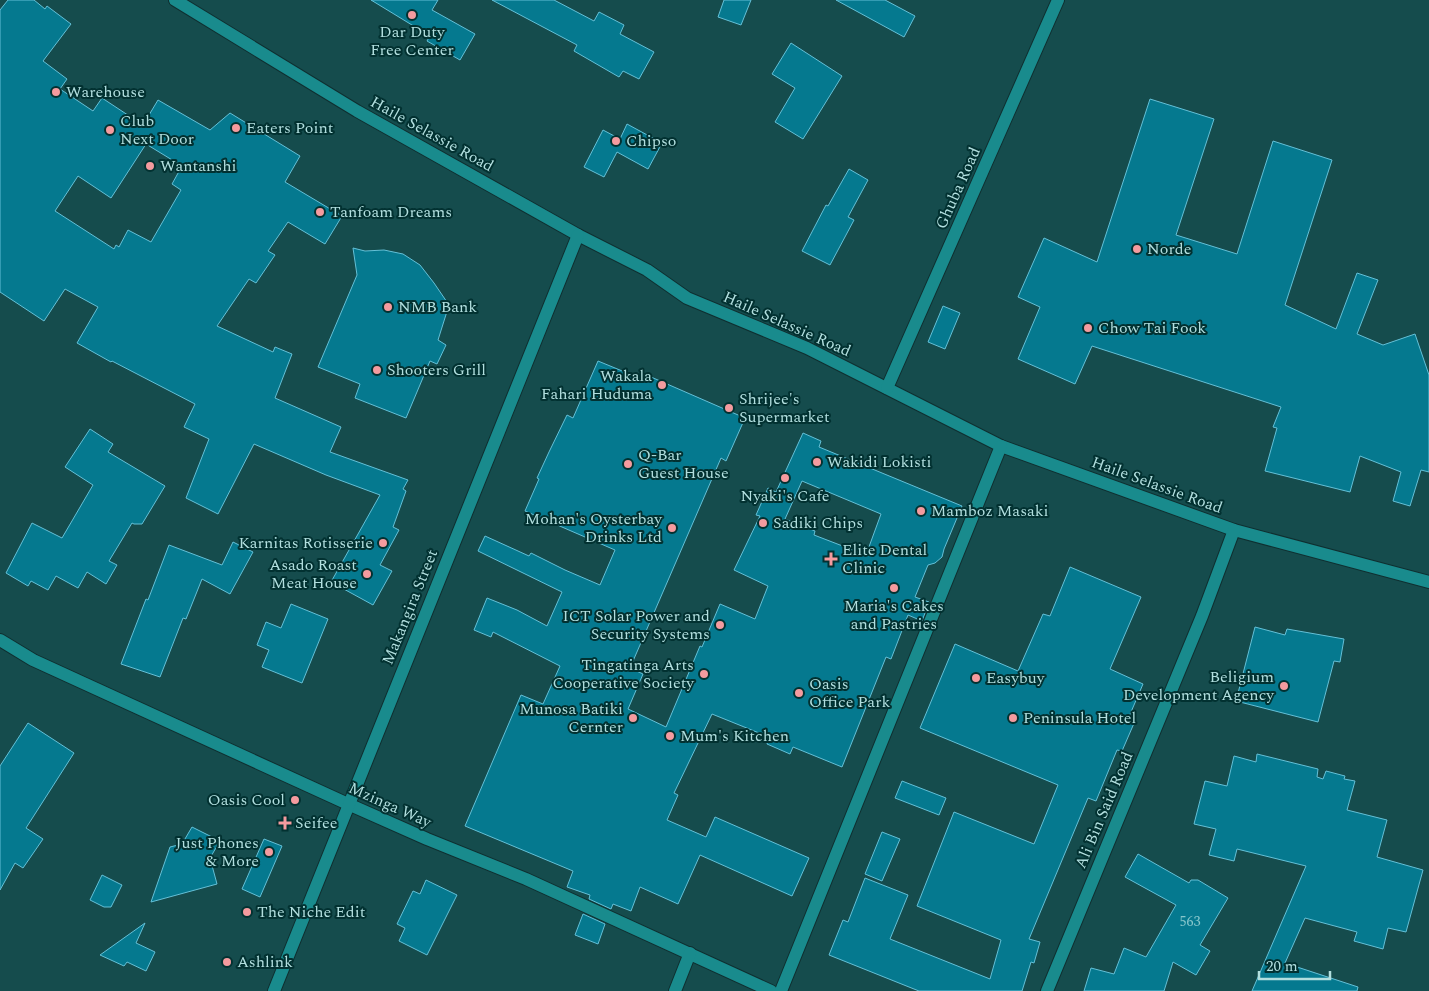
<svg xmlns="http://www.w3.org/2000/svg" width="1429" height="991" viewBox="0 0 1429 991" font-family="Spectral,serif">
  <style>
    .building { fill: #05798f; stroke: #64c0d7; fill-rule: evenodd }
    .lines { fill: none; stroke-linecap: round; stroke-linejoin: round }
    .minor-casing { stroke: #0f2f30; stroke-width: 14 }
    .minor { stroke: #198b8d; stroke-width: 12 }
    .poi-dot { fill: #f49b9f; stroke: #023131; stroke-width: 2 }
    .labels { text-anchor: middle; dominant-baseline: central; stroke-width: 4; stroke-linejoin: round; paint-order: stroke }
    .number-label { font-size: 14px; fill: #87c6cb }
    .poi-label { font-size: 16px; fill: #b2dfdf; stroke: #023131; text-anchor: start }
    .street-label { font-size: 16px; fill: #b2dfdf; stroke: #023131 }
  </style>
  <rect width="100%" height="100%" fill="#154c4d"/>
  <g class="building">
    <path d="M8 0H34L45 9 47 6 71 24 43 61 67 79 60 89 93 111 102 98 143 125 158 100 210 130 230 113 300 156 285 182 342 216 325 244 288 222 268 251 275 255 256 283 249 279 217 326 273 352 275 347 292 354 275 398 341 427 330 452 408 480 403 489 406 491 393 527 399 530 380 565 392 571 373 605 331 582 380 495 326 475 254 444 218 514 186 498 209 439 184 427 195 404 112 361 111 362 77 343 98 307 65 289 44 321 0 292V10ZM146 144 182 166 172 184 181 190 151 242 128 230 119 247 116 245 114 249 55 211 78 176 111 198Z"/>
    <path d="M371 0H438L432 10 475 34 460 60 427 41 430 36Z"/>
    <path d="M492 0H554L594 21 599 12 624 25 620 34 654 52 639 79 623 71 619 77 574 51 577 45Z"/>
    <path d="M724 0H751L741 25 718 17Z"/>
    <path d="M836 0H885L915 16 904 37Z"/>
    <path d="M791 43 842 76 803 139 775 122 795 88 772 74Z"/>
    <path d="M1150 99 1214 119 1176 235 1237 254 1273 141 1332 160 1285 305 1336 329 1357 273 1378 280 1357 334 1383 345 1415 334 1429 375V472L1421 470 1410 506 1393 501 1401 472 1360 456 1350 492 1265 471 1277 428 1273 427 1281 407 1092 346 1075 384 1018 359 1040 307 1018 297 1044 238 1097 262Z"/>
    <path d="M627 124 662 143 648 169 617 152 604 177 584 167 603 130 620 139Z"/>
    <path d="M849 169 868 180 848 217 854 220 830 265 802 251 826 205 828 206Z"/>
    <path d="M353 248 365 251 384 250 403 254 420 265 434 283 449 305 438 340 446 345 437 364 430 361 406 418 355 398 360 384 318 367 357 275Z"/>
    <path d="M943 306 960 313 945 349 928 342Z"/>
    <path d="M598 361 649 382 651 377 745 418 726 461 721 458 630 668 643 674 628 709 666 727 700 646 702 647 720 604 755 619 768 586 734 570 760 516 756 515 768 488 776 492 803 433 821 441 819 447 962 506 944 549 942 557 935 563 928 565 915 597 929 602 922 621 908 615 891 659 886 657 842 767 793 747 790 754 767 744 769 737 712 714 674 793 678 795 667 820 706 837 715 817 809 858 792 896 700 855 678 904 640 887 631 911 613 904 611 909 589 899 590 895 567 887 573 871 465 826 521 695 543 704 560 666 493 632 491 637 474 630 487 598 517 610 547 626 562 592 478 551 485 536 529 556 531 553 565 570 600 585 615 550 525 511 539 479 537 478 549 452 567 415 573 418ZM802 481 881 514 866 555 814 535 815 531 785 519Z"/>
    <path d="M90 429 113 444 108 452 165 486 142 524H134L132 523 109 561 117 565 106 584 87 572 78 588 56 576 48 590 31 581 28 586 6 573 32 523 62 538 93 485 65 467Z"/>
    <path d="M233 542 253 552 230 594 202 579 186 619 183 618 160 677 121 664 146 599 148 600 169 545 222 565Z"/>
    <path d="M1070 567 1141 597 1110 669 1143 684 1128 719 1135 721 1122 751 1117 750 1096 801 1088 798 1029 939 1040 942 1034 963 1031 962 1022 991H919L829 955 843 920 848 922 865 878 908 895 890 939 990 979 1001 940 917 906 954 812 1034 844 1058 785 920 728 955 644 1018 671 1043 614 1050 616Z"/>
    <path d="M291 604 328 619 302 683 262 667 269 650 257 645 266 622 281 628Z"/>
    <path d="M1255 627 1285 635 1287 629 1344 639 1340 662 1334 661 1318 722 1236 701Z"/>
    <path d="M28 723 74 753 26 828 43 839 23 868 15 863 0 890V766Z"/>
    <path d="M1257 754 1318 769 1317 777 1323 779 1326 771 1345 776 1344 779 1355 781 1347 810 1387 820 1377 857 1423 870 1406 932 1388 928 1383 949 1354 941 1357 932 1305 918 1285 963 1358 987 1357 991H1252L1306 866 1237 849 1234 861 1209 855 1216 829 1194 824 1205 781 1227 786 1234 756 1256 762Z"/>
    <path d="M902 781 946 798 939 815 895 798Z"/>
    <path d="M192 827 220 841 210 858 217 884 151 902 170 847 182 844Z"/>
    <path d="M882 832 900 839 882 881 865 874Z"/>
    <path d="M264 839 282 846 260 897 242 889Z"/>
    <path d="M1138 854 1189 883 1191 880H1198L1228 898 1200 945 1210 951 1196 975 1173 962 1164 991H1084L1091 968 1114 974 1124 948 1146 957 1176 905 1125 877Z"/>
    <path d="M102 875 122 885 111 907H104L90 900Z"/>
    <path d="M426 880 457 895 427 955 399 941 405 928 397 924 413 891 420 894Z"/>
    <path d="M583 914 605 924 598 944 575 935Z"/>
    <path d="M145 923 136 943 155 952 146 971 127 962 124 966 100 955Z"/>
  </g>
  <g class="lines">
    <defs>
      <g id="minor">
        <path d="M175 0 357 111 578 235 647 270 687 298 807 348 1001 446 1234 530 1429 582"/>
        <path d="M887 388 1058 0"/>
        <path d="M0 640 33 660 348 804 427 839 526 879 771 991"/>
        <path d="M274 991 578 235"/>
        <path d="M675 991 690 953"/>
        <path d="M781 991 1001 446"/>
        <path d="M1047 991 1202 616 1234 530"/>
      </g>
    </defs>
    <use href="#minor" class="minor-casing"/>
    <use href="#minor" class="minor"/>
  </g>
  <g class="poi-dot">
    <circle cx="412" cy="15" r="5"/>
    <circle cx="56" cy="92" r="5"/>
    <circle cx="236" cy="128" r="5"/>
    <circle cx="110" cy="130" r="5"/>
    <circle cx="616" cy="141" r="5"/>
    <circle cx="150" cy="166" r="5"/>
    <circle cx="320" cy="212" r="5"/>
    <circle cx="1137" cy="249" r="5"/>
    <circle cx="388" cy="307" r="5"/>
    <circle cx="1088" cy="328" r="5"/>
    <circle cx="377" cy="370" r="5"/>
    <circle cx="662" cy="385" r="5"/>
    <circle cx="729" cy="408" r="5"/>
    <circle cx="817" cy="462" r="5"/>
    <circle cx="628" cy="464" r="5"/>
    <circle cx="785" cy="478" r="5"/>
    <circle cx="921" cy="511" r="5"/>
    <circle cx="763" cy="523" r="5"/>
    <circle cx="672" cy="528" r="5"/>
    <circle cx="383" cy="543" r="5"/>
    <path d="M828.5 551.5h5v5h5v5h-5v5h-5v-5h-5v-5h5z"/>
    <circle cx="367" cy="574" r="5"/>
    <circle cx="894" cy="588" r="5"/>
    <circle cx="720" cy="625" r="5"/>
    <circle cx="704" cy="674" r="5"/>
    <circle cx="976" cy="678" r="5"/>
    <circle cx="1284" cy="686" r="5"/>
    <circle cx="799" cy="693" r="5"/>
    <circle cx="633" cy="718" r="5"/>
    <circle cx="1013" cy="718" r="5"/>
    <circle cx="670" cy="736" r="5"/>
    <circle cx="295" cy="800" r="5"/>
    <path d="M282.5 815.5h5v5h5v5h-5v5h-5v-5h-5v-5h5z"/>
    <circle cx="269" cy="852" r="5"/>
    <circle cx="247" cy="912" r="5"/>
    <circle cx="227" cy="962" r="5"/>
  </g>
  <g class="labels">
    <g class="number-label">
      <text x="1190" y="921">563</text>
    </g>
    <g class="poi-label">
      <text x="412" y="32" text-anchor="middle">Dar Duty<tspan x="412" dy="18">Free Center</tspan></text>
      <text x="66" y="92">Warehouse</text>
      <text x="120" y="121">Club<tspan x="120" dy="18">Next Door</tspan></text>
      <text x="246" y="128">Eaters Point</text>
      <text x="626" y="141">Chipso</text>
      <text x="160" y="166">Wantanshi</text>
      <text x="330" y="212">Tanfoam Dreams</text>
      <text x="1147" y="249">Norde</text>
      <text x="398" y="307">NMB Bank</text>
      <text x="1098" y="328">Chow Tai Fook</text>
      <text x="387" y="370">Shooters Grill</text>
      <text x="652" y="376" text-anchor="end">Wakala<tspan x="652" dy="18">Fahari Huduma</tspan></text>
      <text x="739" y="399">Shrijee's<tspan x="739" dy="18">Supermarket</tspan></text>
      <text x="638" y="455">Q-Bar<tspan x="638" dy="18">Guest House</tspan></text>
      <text x="827" y="462">Wakidi Lokisti</text>
      <text x="785" y="496" text-anchor="middle">Nyaki's Cafe</text>
      <text x="931" y="511">Mamboz Masaki</text>
      <text x="662" y="519" text-anchor="end">Mohan's Oysterbay<tspan x="662" dy="18">Drinks Ltd</tspan></text>
      <text x="773" y="523">Sadiki Chips</text>
      <text x="373" y="543" text-anchor="end">Karnitas Rotisserie</text>
      <text x="842" y="550">Elite Dental<tspan x="842" dy="18">Clinic</tspan></text>
      <text x="357" y="565" text-anchor="end">Asado Roast<tspan x="357" dy="18">Meat House</tspan></text>
      <text x="894" y="606" text-anchor="middle">Maria's Cakes<tspan x="894" dy="18">and Pastries</tspan></text>
      <text x="710" y="616" text-anchor="end">ICT Solar Power and<tspan x="710" dy="18">Security Systems</tspan></text>
      <text x="694" y="665" text-anchor="end">Tingatinga Arts<tspan x="694" dy="18">Cooperative Society</tspan></text>
      <text x="1274" y="677" text-anchor="end">Beligium<tspan x="1274" dy="18">Development Agency</tspan></text>
      <text x="986" y="678">Easybuy</text>
      <text x="809" y="684">Oasis<tspan x="809" dy="18">Office Park</tspan></text>
      <text x="623" y="709" text-anchor="end">Munosa Batiki<tspan x="623" dy="18">Cernter</tspan></text>
      <text x="1023" y="718">Peninsula Hotel</text>
      <text x="680" y="736">Mum's Kitchen</text>
      <text x="285" y="800" text-anchor="end">Oasis Cool</text>
      <text x="295" y="823">Seifee</text>
      <text x="259" y="843" text-anchor="end">Just Phones<tspan x="259" dy="18">&amp; More</tspan></text>
      <text x="257" y="912">The Niche Edit</text>
      <text x="237" y="962">Ashlink</text>
    </g>
    <g class="street-label">
      <text transform="translate(432 134) rotate(29)">Haile Selassie Road</text>
      <text transform="translate(958 188) rotate(-66)">Ghuba Road</text>
      <text transform="translate(787 324) rotate(24)">Haile Selassie Road</text>
      <text transform="translate(1157 485) rotate(20)">Haile Selassie Road</text>
      <text transform="translate(410 607) rotate(-68)">Makangira Street</text>
      <text transform="translate(390 805) rotate(24)">Mzinga Way</text>
      <text transform="translate(1104 810) rotate(-67)">Ali Bin Said Road</text>
    </g>
  </g>
  <path d="M1259 971v8h71v-8" fill="none" stroke="#b2dfdf" stroke-width="2.5"/>
  <text x="1266" y="971" font-size="15" fill="#b2dfdf" stroke="#023131" stroke-width="4" paint-order="stroke">20 m</text>
</svg>
